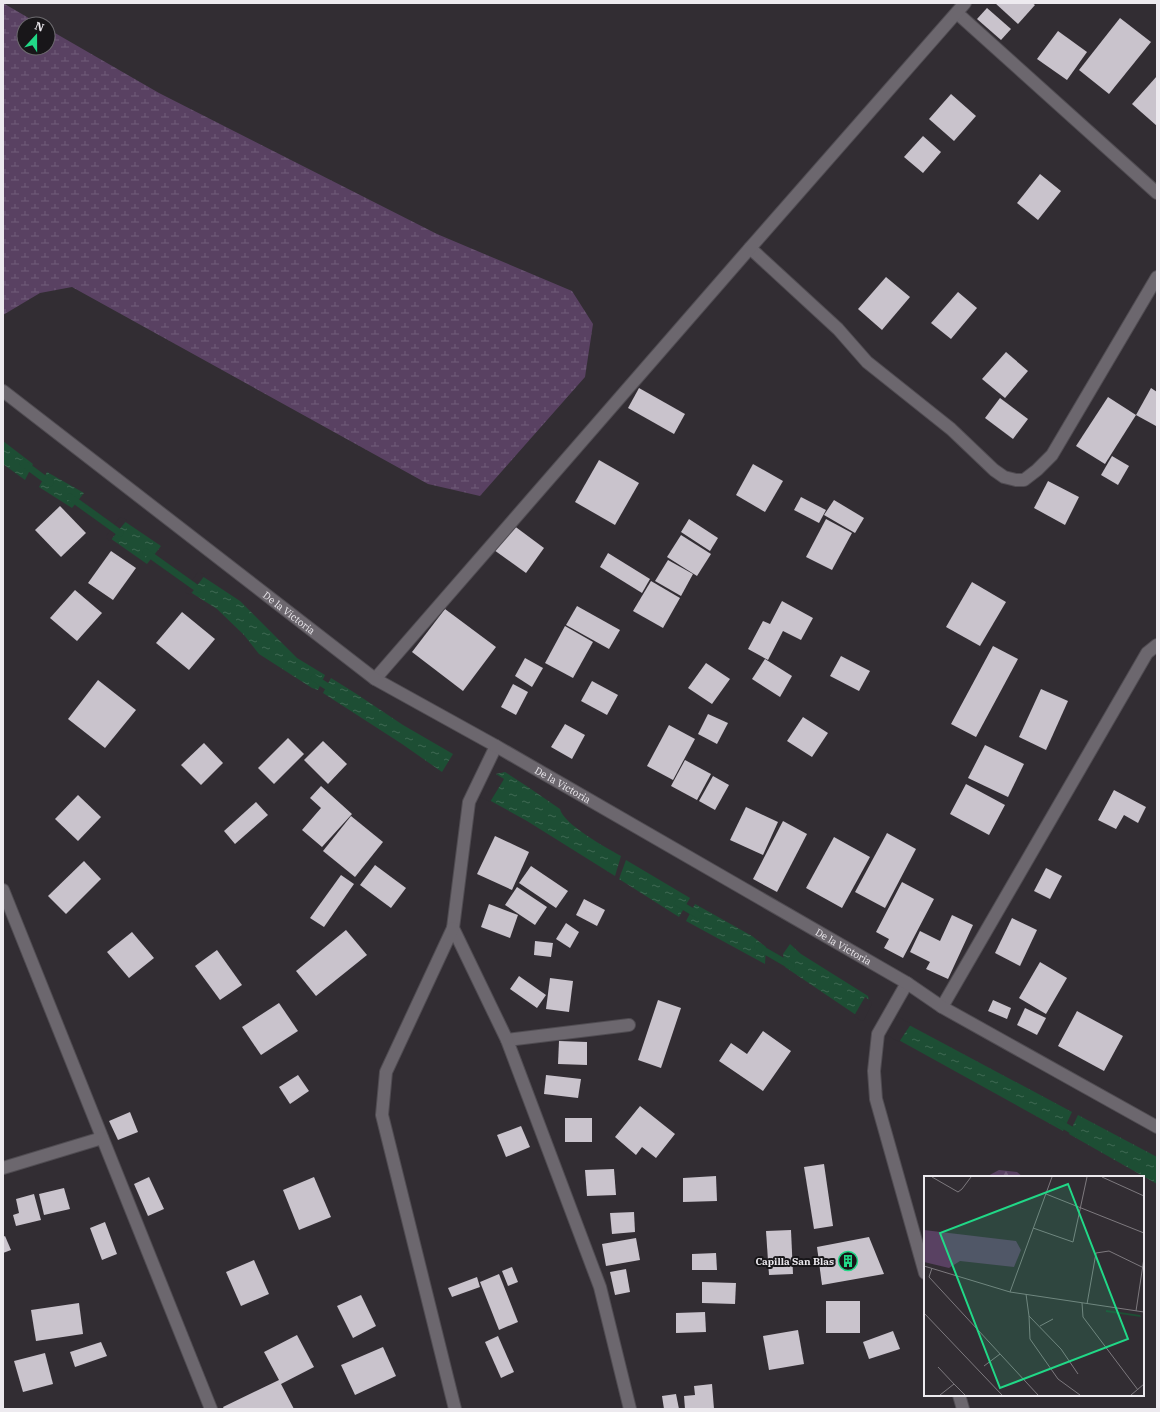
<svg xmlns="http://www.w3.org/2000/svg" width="1160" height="1412" viewBox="0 0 1160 1412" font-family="'IBM Plex Serif',serif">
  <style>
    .forest { fill: url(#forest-firs) }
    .wetland { fill: url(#wetland-marsh) }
    .water { fill: url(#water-ripples) }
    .pier { fill: #322d33 }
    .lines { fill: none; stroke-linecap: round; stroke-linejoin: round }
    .stream { stroke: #1d4e34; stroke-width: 7 }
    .building { fill: #c9c3cc }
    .lane-casing { stroke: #504c52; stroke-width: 14 }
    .street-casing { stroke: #504c52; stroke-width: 14 }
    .secondary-casing { stroke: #504c52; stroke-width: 14 }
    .lane { stroke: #6c676e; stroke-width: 12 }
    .street { stroke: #6c676e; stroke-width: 12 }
    .secondary { stroke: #6c676e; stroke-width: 12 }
    .labels { text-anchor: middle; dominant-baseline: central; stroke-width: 4; stroke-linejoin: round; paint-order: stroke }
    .street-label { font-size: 10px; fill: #edeaef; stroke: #181619 }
    .poi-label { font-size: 10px; font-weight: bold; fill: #edeaef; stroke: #181619; text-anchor: end }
    .inset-road { fill: none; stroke: #7d797e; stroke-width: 1 }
    .view { fill: #21d887; fill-opacity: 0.15; stroke: #21d887; stroke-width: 2 }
    .inset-edge { fill: none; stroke: #edeaef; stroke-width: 2 }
  </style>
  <defs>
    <pattern id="forest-firs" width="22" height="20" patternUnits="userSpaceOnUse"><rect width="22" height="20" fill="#594162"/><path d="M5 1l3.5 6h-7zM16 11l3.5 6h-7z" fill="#715d79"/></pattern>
    <pattern id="wetland-marsh" width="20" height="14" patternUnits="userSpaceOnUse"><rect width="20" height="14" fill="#594162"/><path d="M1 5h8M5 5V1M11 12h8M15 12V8" fill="none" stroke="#715d79"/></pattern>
    <pattern id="water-ripples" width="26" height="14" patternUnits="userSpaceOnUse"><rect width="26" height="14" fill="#1d4e34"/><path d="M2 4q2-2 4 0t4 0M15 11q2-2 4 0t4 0" fill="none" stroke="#3e6852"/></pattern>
  </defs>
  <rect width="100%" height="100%" fill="#322d33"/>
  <path class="forest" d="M999 1170 1017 1172 1023 1177H986Z"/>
  <path class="wetland" d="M3 3 39 24H24V48H48V29L159 93 437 234 572 291 593 324 585 377 480 496 428 484 72 287 40 293 3 315Z"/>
  <g class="water">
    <path d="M3 441 33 464 25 480 3 464Z"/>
    <path d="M47 472 84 493 72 508 39 487Z"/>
    <path d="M121 519 161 546 147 564 107 536Z"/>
    <path d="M199 574 240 601 297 658 325 675 318 690 312 688 259 654 244 635 217 609 187 590Z"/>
    <path d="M331 678 355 693 403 725 453 754 442 772 402 744 323 693Z"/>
    <path d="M505 772 528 787 560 809C563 824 608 849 621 856L615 876 527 821 480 795 491 775Z"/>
    <path d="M626 860 690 898 679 917 619 879Z"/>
    <path d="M695 904 752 936 766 947 765 964 686 921Z"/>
    <path d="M790 944 801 954 868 996 870 1004 862 1019 785 967 783 954Z"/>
    <path d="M894 1017 1072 1112 1063 1131 886 1033Z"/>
    <path d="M1078 1115 1157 1157V1184L1069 1134Z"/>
  </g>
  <g class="pier">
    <path d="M120 517 127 520 110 541 106 538V536Z"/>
    <path d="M198 572H200L205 575 190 595 185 592V590Z"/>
    <path d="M490 773H494L504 779 490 802 479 796 478 793Z"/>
    <path d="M865 997 871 1001 872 1004 864 1020 862 1021 854 1016Z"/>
    <path d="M895 1015 911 1024 899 1042 885 1034Z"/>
  </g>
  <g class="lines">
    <g class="stream">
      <path d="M23 463 50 483"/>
      <path d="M70 497 120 533"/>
      <path d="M146 552 198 589"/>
      <path d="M314 678 334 691"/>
      <path d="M678 903 698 915"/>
      <path d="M758 947 791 966"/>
      <path d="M1058 1122 1078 1134"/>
    </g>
  </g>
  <g class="building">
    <path d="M995 3H1032L1035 5 1018 24Z"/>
    <path d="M987 8 1011 29 1001 40 977 19Z"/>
    <path d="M1120 18 1151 42 1109 94 1079 70Z"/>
    <path d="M1058 31 1087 52 1067 80 1037 59Z"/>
    <path d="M1157 76V126L1132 104Z"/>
    <path d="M951 94 976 116 954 141 929 119Z"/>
    <path d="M923 136 941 152 923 173 904 157Z"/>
    <path d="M1040 174 1061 191 1038 220 1017 203Z"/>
    <path d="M886 277 910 297 882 330 858 309Z"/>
    <path d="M958 292 977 308 951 339 931 323Z"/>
    <path d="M1006 352 1028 371 1005 398 982 379Z"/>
    <path d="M639 388 685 414 674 434 628 408Z"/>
    <path d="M1151 388 1157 392 1156 426 1136 415Z"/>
    <path d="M1108 397 1136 415 1105 464 1076 446Z"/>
    <path d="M1000 398 1028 419 1013 439 985 418Z"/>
    <path d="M1112 456 1129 466 1118 485 1101 475Z"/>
    <path d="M599 460 639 483 615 525 575 502Z"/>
    <path d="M753 464 783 481 765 512 736 495Z"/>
    <path d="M1048 481 1079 497 1065 525 1034 508Z"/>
    <path d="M801 497 826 510 819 523 794 510Z"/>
    <path d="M834 500 864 518 855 533 824 515Z"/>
    <path d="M60 506 86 533 61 557 35 530Z"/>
    <path d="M689 519 718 538 710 551 681 532Z"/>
    <path d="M826 519 852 533 832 570 806 557Z"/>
    <path d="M513 525 544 548 526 573 494 550Z"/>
    <path d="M681 535 711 554 697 576 667 557Z"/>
    <path d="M111 551 136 568 113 600 88 583Z"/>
    <path d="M608 553 650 579 642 593 600 567Z"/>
    <path d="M668 560 693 574 681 596 655 581Z"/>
    <path d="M651 581 680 598 663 628 633 611Z"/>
    <path d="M972 582 1006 602 980 646 946 627Z"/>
    <path d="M75 590 102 613 77 641 50 618Z"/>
    <path d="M782 601 813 618 801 640 783 631 768 660 748 649 763 621 770 624Z"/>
    <path d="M577 606 620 630 609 649 566 625Z"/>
    <path d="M445 609 496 647 463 691 412 652Z"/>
    <path d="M182 612 215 639 189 670 156 643Z"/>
    <path d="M565 626 593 642 573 678 545 663Z"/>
    <path d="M993 646 1018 659 976 737 951 724Z"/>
    <path d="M841 656 870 671 859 691 830 676Z"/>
    <path d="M525 658 543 668 532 687 515 676Z"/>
    <path d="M765 659 792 676 780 697 752 679Z"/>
    <path d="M706 663 730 679 712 704 688 688Z"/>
    <path d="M98 680 136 710 105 748 68 719Z"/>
    <path d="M592 681 618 695 607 715 581 701Z"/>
    <path d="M513 684 528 692 516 715 501 707Z"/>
    <path d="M1041 689 1068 701 1046 750 1019 737Z"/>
    <path d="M708 714 728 723 717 744 698 734Z"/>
    <path d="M803 717 828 733 812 757 787 741Z"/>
    <path d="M565 724 585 735 572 759 551 747Z"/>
    <path d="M669 725 695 739 673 780 647 766Z"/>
    <path d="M288 738 304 754 274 784 258 768Z"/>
    <path d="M323 741 347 764 328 784 304 760Z"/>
    <path d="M204 743 223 763 201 785 181 765Z"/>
    <path d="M985 745 1024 764 1008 797 968 778Z"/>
    <path d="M685 760 711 774 697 800 671 786Z"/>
    <path d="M713 776 729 785 715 810 699 801Z"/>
    <path d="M966 784 1005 805 989 835 950 814Z"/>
    <path d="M321 786 352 814 322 847 302 830 321 808 310 798Z"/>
    <path d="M1114 790 1146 807 1138 823 1124 815 1116 829 1098 820Z"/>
    <path d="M78 795 101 817 78 841 55 819Z"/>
    <path d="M256 802 268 815 235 844 224 831Z"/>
    <path d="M746 807 778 822 763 855 730 840Z"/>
    <path d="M351 816 383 842 355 877 323 851Z"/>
    <path d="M783 821 807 834 777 892 753 879Z"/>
    <path d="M887 833 916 849 885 908 855 892Z"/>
    <path d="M495 836 529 852 512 890 477 874Z"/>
    <path d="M834 837 870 857 842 908 806 888Z"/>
    <path d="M84 861 101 879 66 914 48 896Z"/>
    <path d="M375 865 406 888 391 908 360 885Z"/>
    <path d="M531 866 568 891 556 908 519 883Z"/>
    <path d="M1046 868 1062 876 1050 899 1034 891Z"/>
    <path d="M341 875 354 884 324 927 310 918Z"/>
    <path d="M902 882 934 899 903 958 884 948 889 939 876 932Z"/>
    <path d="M517 887 547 907 535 925 505 905Z"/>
    <path d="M584 899 605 910 597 926 576 915Z"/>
    <path d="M489 904 518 915 510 938 481 927Z"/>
    <path d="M952 915 973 925 948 979 926 969 930 962 910 952 920 931 940 941Z"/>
    <path d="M1012 918 1037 930 1020 966 995 953Z"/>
    <path d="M566 923 579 932 570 948 556 939Z"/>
    <path d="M346 930 367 955 316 996 296 971Z"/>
    <path d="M132 932 154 958 129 978 107 952Z"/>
    <path d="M535 941 553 943 551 957 534 955Z"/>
    <path d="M217 950 242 985 220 1000 195 966Z"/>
    <path d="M1040 962 1067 978 1046 1014 1019 998Z"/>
    <path d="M519 976 546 995 537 1008 510 989Z"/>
    <path d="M550 978 573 981 569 1012 546 1009Z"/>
    <path d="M658 1000 681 1008 661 1068 638 1060Z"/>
    <path d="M993 1000 1011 1008 1007 1019 988 1011Z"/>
    <path d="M279 1003 298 1031 261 1055 242 1027Z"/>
    <path d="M1025 1008 1046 1018 1037 1035 1017 1025Z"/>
    <path d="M1077 1011 1123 1036 1104 1071 1058 1046Z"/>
    <path d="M763 1031 791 1051 763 1091 719 1061 731 1043 747 1054Z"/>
    <path d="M559 1041 587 1042V1065L558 1064Z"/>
    <path d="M298 1075 309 1091 290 1104 279 1087Z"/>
    <path d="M546 1075 581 1079 578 1098 544 1094Z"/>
    <path d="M640 1106 675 1134 656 1158 642 1147 636 1155 615 1137Z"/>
    <path d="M130 1112 138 1132 118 1140 109 1121Z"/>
    <rect x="565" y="1118" width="27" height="24"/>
    <path d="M521 1126 530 1147 506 1157 497 1135Z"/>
    <path d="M824 1164 833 1226 814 1229 804 1167Z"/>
    <path d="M614 1169 616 1195 587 1196 585 1170Z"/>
    <path d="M716 1176 717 1201 683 1202V1178Z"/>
    <path d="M149 1177 164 1209 148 1216 134 1184Z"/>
    <path d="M314 1177 331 1217 299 1230 283 1190Z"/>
    <path d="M64 1188 70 1209 44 1215 39 1194Z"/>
    <path d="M34 1194 41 1220 16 1226 13 1215 19 1213 16 1199Z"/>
    <path d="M634 1212 635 1232 612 1234 610 1213Z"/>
    <path d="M105 1222 117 1254 102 1260 90 1228Z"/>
    <path d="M791 1230 793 1274 769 1275 766 1231Z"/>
    <path d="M5 1236 11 1250 3 1253V1237Z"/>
    <path d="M869 1237 884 1274 822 1285 817 1247Z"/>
    <path d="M636 1238 640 1260 606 1266 602 1244Z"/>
    <path d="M716 1253 717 1270H692V1254Z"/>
    <path d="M254 1260 269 1294 241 1306 226 1272Z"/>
    <path d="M512 1267 518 1282 508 1286 502 1271Z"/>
    <path d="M626 1269 630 1292 615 1295 610 1272Z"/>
    <path d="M499 1274 518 1322 499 1330 480 1282Z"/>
    <path d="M477 1277 480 1287 452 1297 448 1288Z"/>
    <path d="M702 1282 736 1283 735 1304 702 1303Z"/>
    <path d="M361 1295 376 1326 353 1338 337 1306Z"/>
    <rect x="826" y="1301" width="34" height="32"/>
    <path d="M79 1303 83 1334 36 1341 31 1310Z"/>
    <path d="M705 1312 706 1332 676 1333V1313Z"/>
    <path d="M798 1330 804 1364 769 1370 763 1336Z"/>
    <path d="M893 1331 900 1349 869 1359 863 1342Z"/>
    <path d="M297 1335 314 1367 281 1384 294 1409H224L223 1407 279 1380 264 1352Z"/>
    <path d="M498 1336 514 1372 501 1378 485 1342Z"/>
    <path d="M101 1342 107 1356 75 1367 70 1352Z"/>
    <path d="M383 1347 396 1376 355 1395 341 1365Z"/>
    <path d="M45 1353 53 1384 23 1392 14 1361Z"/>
    <path d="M712 1384 714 1409H685L684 1396 695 1395 694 1386Z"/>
    <path d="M676 1394 679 1409H664L662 1396Z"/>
  </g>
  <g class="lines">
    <defs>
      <g id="lane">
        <path d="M3 890 211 1409"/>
        <path d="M507 1040 629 1025"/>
        <path d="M3 1168 102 1138"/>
      </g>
      <g id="street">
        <path d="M957 13 1157 193"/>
        <path d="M750 248 838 329 867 362 951 429 994 470 1004 477 1016 480H1024L1037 470 1052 455 1157 277"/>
        <path d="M375 679 750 248 965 3"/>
        <path d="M496 746 469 802 453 928 507 1040 600 1287 630 1409"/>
        <path d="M453 928 386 1072 382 1115 455 1409"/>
        <path d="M907 983 878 1034 874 1071 876 1099 925 1273"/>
        <path d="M942 1007 1147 653 1157 645"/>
        <path d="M959 1395 963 1409"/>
      </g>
      <g id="secondary">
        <path id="s1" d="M3 391 375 679 496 746 907 983 942 1007 1157 1127"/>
      </g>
    </defs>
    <use href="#lane" class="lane-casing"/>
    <use href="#street" class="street-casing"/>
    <use href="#secondary" class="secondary-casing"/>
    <use href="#lane" class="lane"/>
    <use href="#street" class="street"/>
    <use href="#secondary" class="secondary"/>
  </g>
  <defs>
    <symbol id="building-ring" viewBox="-11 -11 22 22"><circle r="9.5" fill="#181619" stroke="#21d887" stroke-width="1.5"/><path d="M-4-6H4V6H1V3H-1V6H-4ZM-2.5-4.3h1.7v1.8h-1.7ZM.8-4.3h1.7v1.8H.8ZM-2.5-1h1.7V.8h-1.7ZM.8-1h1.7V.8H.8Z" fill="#21d887"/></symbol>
  </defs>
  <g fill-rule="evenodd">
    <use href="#building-ring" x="837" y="1250" width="22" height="22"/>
  </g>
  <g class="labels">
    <g class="street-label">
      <text stroke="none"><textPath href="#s1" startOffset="362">De la Victoria</textPath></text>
      <text stroke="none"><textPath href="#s1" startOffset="686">De la Victoria</textPath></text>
      <text stroke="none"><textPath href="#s1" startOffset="1010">De la Victoria</textPath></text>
    </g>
    <g class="poi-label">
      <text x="834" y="1261">Capilla San Blas</text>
    </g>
  </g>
  <g transform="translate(924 1176)">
    <rect width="220" height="220" fill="#322d33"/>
    <path d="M0 54 92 65 97 74 90 91 36 85 25 92 0 86Z" fill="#594162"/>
    <path d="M182 134 216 139 217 141 182 136Z" fill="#1d4e34"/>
    <path class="inset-road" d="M8 1 34 16 38 13 47 1M178 1 220 20M122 18 220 57M109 52 149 66 163 1M0 90 86 116 220 136M8 92 5 101 114 219M86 116 128 1M102 118 105 140 137 173 154 198M158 127 159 141 214 214M163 128 172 77 185 75 220 92M212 135 220 82M0 137 78 219M105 140 106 163 134 203 156 219M116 150 129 143M60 190 76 178M14 191 30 208M16 219 30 208 41 219M207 219 220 208"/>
    <path class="view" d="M144 8 204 163 76 212 16 57Z"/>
    <rect width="220" height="220" class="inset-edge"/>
  </g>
  <rect width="1160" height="1412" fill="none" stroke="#edeaef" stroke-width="8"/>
  <g transform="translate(36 36) rotate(21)"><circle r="19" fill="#181619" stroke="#6d6b6f"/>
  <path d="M0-3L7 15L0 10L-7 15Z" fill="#21d887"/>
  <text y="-6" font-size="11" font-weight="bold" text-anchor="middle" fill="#edeaef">N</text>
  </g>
</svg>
